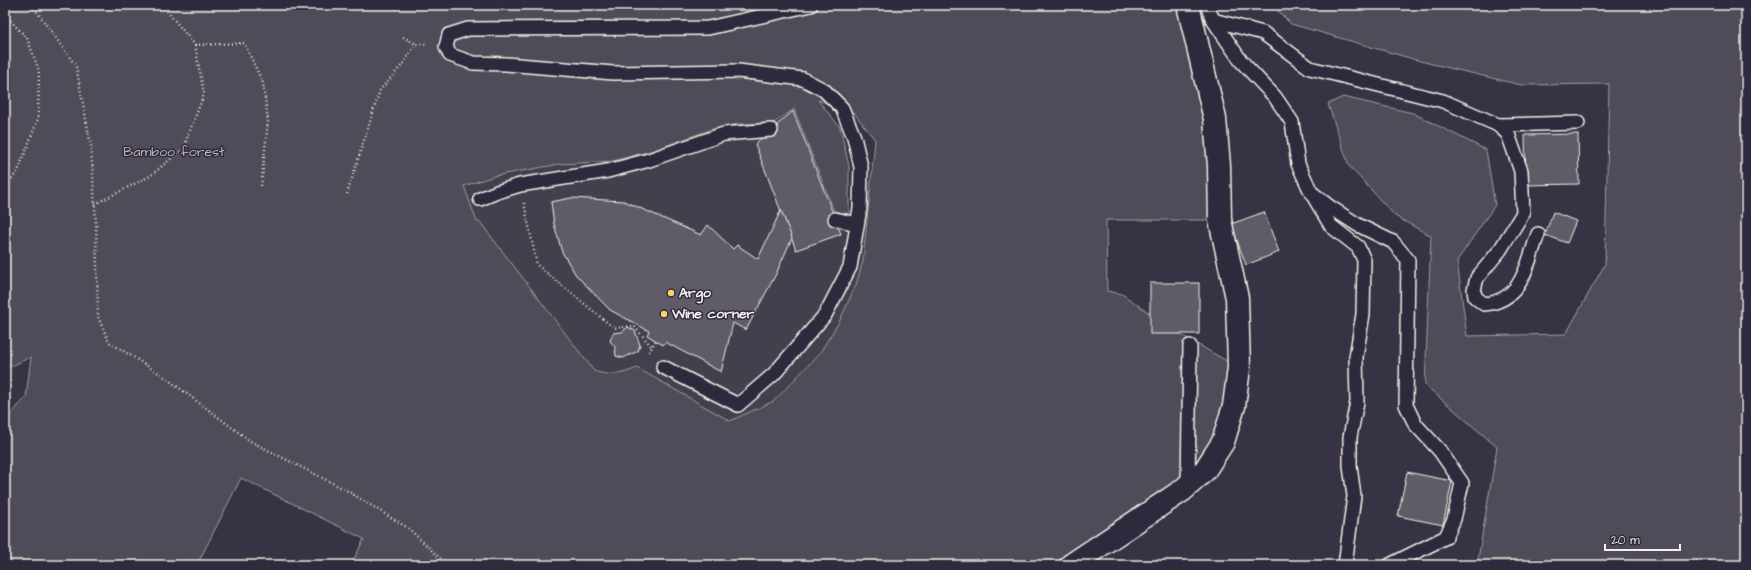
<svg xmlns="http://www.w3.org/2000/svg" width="1751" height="570" viewBox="0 0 1751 570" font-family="'Architects Daughter',sans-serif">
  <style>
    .built { fill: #433f4e }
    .green { fill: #504b59; stroke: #a29ea0; fill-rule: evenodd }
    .building { fill: #5f5c67; stroke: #f4f1e8 }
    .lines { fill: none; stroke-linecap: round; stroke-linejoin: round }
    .service-casing { stroke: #f4f1e8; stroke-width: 16 }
    .tertiary-casing { stroke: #f4f1e8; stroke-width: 25 }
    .path { stroke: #f4f1e8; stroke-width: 2.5; stroke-dasharray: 1 3; stroke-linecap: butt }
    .service { stroke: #2f2a3d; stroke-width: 13 }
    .tertiary { stroke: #2f2a3d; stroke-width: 22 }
    .poi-dot { fill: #ffd166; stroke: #2f2a3d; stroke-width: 1.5 }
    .labels { text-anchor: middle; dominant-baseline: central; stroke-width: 3; stroke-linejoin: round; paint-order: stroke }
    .park-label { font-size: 14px; fill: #bbb7b6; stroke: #2f2a3d }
    .poi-label { font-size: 14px; font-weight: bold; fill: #f4f1e8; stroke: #2f2a3d; text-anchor: start }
  </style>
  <rect width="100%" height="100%" fill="#373244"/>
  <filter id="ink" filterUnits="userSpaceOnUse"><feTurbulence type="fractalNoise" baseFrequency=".025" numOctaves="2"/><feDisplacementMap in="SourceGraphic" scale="8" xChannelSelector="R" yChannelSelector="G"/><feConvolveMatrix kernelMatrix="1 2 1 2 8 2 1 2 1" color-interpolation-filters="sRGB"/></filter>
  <g filter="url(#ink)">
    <path class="built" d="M794 109 836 216 867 222 863 261 856 285 839 322 819 354 774 401 730 421 637 368 620 375 601 374 594 371 480 222H477L464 186 494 176 560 164 613 161 654 150 712 129 738 124 774 123Z"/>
    <g class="green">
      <path d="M5 5H1188L1220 220H1106L1107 291 1122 294 1176 332 1239 368 1205 470 1071 565H351L364 539 241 478 197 565H5V421L26 397 31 357 5 369ZM818 100 854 113 875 140 863 261 856 285 839 322 819 354 774 401 730 421 637 368C623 374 610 377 594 371L480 222H477L464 186 494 176 560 164 613 161 654 150 712 129 738 124 774 123 794 109 836 216 849 213V166L840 127Z"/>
      <path d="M1272 5H1746V565H1477L1497 447 1425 385 1431 236 1395 216 1349 166 1328 104 1343 97 1413 113 1486 150 1495 205 1457 261 1467 336 1566 334 1605 264 1609 84 1521 85 1420 61 1291 24Z"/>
    </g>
    <g class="building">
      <path d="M793 111 841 234 796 250 755 144Z"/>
      <path d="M1578 134 1579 184 1526 185 1525 135Z"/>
      <path d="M571 198 624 201 701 235 708 225 733 249 737 245 758 259 781 210 792 238 776 274 746 330 733 323 721 372 665 342 663 345 647 335 649 331 610 310 576 275 562 252 554 224 551 202Z"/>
      <path d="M1264 212 1279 252 1246 265 1231 224Z"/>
      <path d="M1553 212 1576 221 1567 243 1545 235Z"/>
      <rect x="1150" y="283" width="49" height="51"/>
      <path d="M628 327 635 331 640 345 638 351 623 358 616 356 615 347 610 341 613 333 622 332Z"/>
      <path d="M1407 472 1452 481 1443 525 1398 516Z"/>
    </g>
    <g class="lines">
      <defs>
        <g id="service">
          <path d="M1207 5 1213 20 1241 61 1275 97 1292 122 1298 164 1311 192 1330 207 1358 225 1393 242 1408 260 1406 405 1415 424 1440 451 1462 483 1454 519 1446 537 1390 565"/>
          <path d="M1213 20 1263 33 1310 68 1443 101 1498 125 1508 134 1521 171 1523 213 1500 250 1477 278 1474 290 1475 297 1484 304C1523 301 1527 264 1538 234"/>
          <path d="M1498 125 1578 123"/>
          <path d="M480 199 497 192 520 185 608 171 649 160 724 134 771 130"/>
          <path d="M1315 199 1331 226 1358 247 1364 260 1363 314 1356 357 1357 402 1350 437V466L1354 496 1345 565"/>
          <path d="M835 219 857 224"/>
          <path d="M663 367 738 405 774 374 825 315 850 267 860 208 861 167 854 137 842 108 824 90 803 79 738 71 613 73 506 64 473 63 450 55 446 47 449 35 468 29 708 28 811 5"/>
          <path d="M1188 484 1190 346"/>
        </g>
        <path id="tertiary" d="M1071 565 1183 490 1205 470 1223 442 1234 406 1239 368 1237 298 1220 220 1219 166 1215 119 1188 5"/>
      </defs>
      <use href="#service" class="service-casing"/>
      <use href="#tertiary" class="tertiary-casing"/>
      <g class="path">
        <path d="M32 5 76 66 91 146 96 223 98 317 109 342 162 375 250 441 346 490 408 528 447 565"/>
        <path d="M5 15 27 38 39 71 38 119 18 171 5 187"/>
        <path d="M403 37 416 44"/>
        <path d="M195 45 244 43 263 83 268 121 261 187"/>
        <path d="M347 194 380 90 403 64 416 44H428"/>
        <path d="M524 203 537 265 614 328 634 326 652 347"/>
        <path d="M95 204 150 176 183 149 204 94 195 45 162 5"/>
        <path d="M649 352 656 340"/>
      </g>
      <use href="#service" class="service"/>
      <use href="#tertiary" class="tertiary"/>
    </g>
  </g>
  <g class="poi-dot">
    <circle cx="671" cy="293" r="4"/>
    <circle cx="664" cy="314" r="4"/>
  </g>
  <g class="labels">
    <g class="park-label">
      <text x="174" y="152">Bamboo forest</text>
    </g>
    <g class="poi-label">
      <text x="679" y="293">Argo</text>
      <text x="672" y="314">Wine corner</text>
    </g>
  </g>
  <rect width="1751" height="570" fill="none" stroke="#2f2a3d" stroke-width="20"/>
  <rect x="10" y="10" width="1731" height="550" fill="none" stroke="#f4f1e8" stroke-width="1.5" filter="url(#ink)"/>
  <path d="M1605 544v6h75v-6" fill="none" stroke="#f4f1e8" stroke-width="2"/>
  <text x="1611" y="544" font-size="12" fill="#f4f1e8" stroke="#2f2a3d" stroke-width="3" paint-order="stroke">20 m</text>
</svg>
